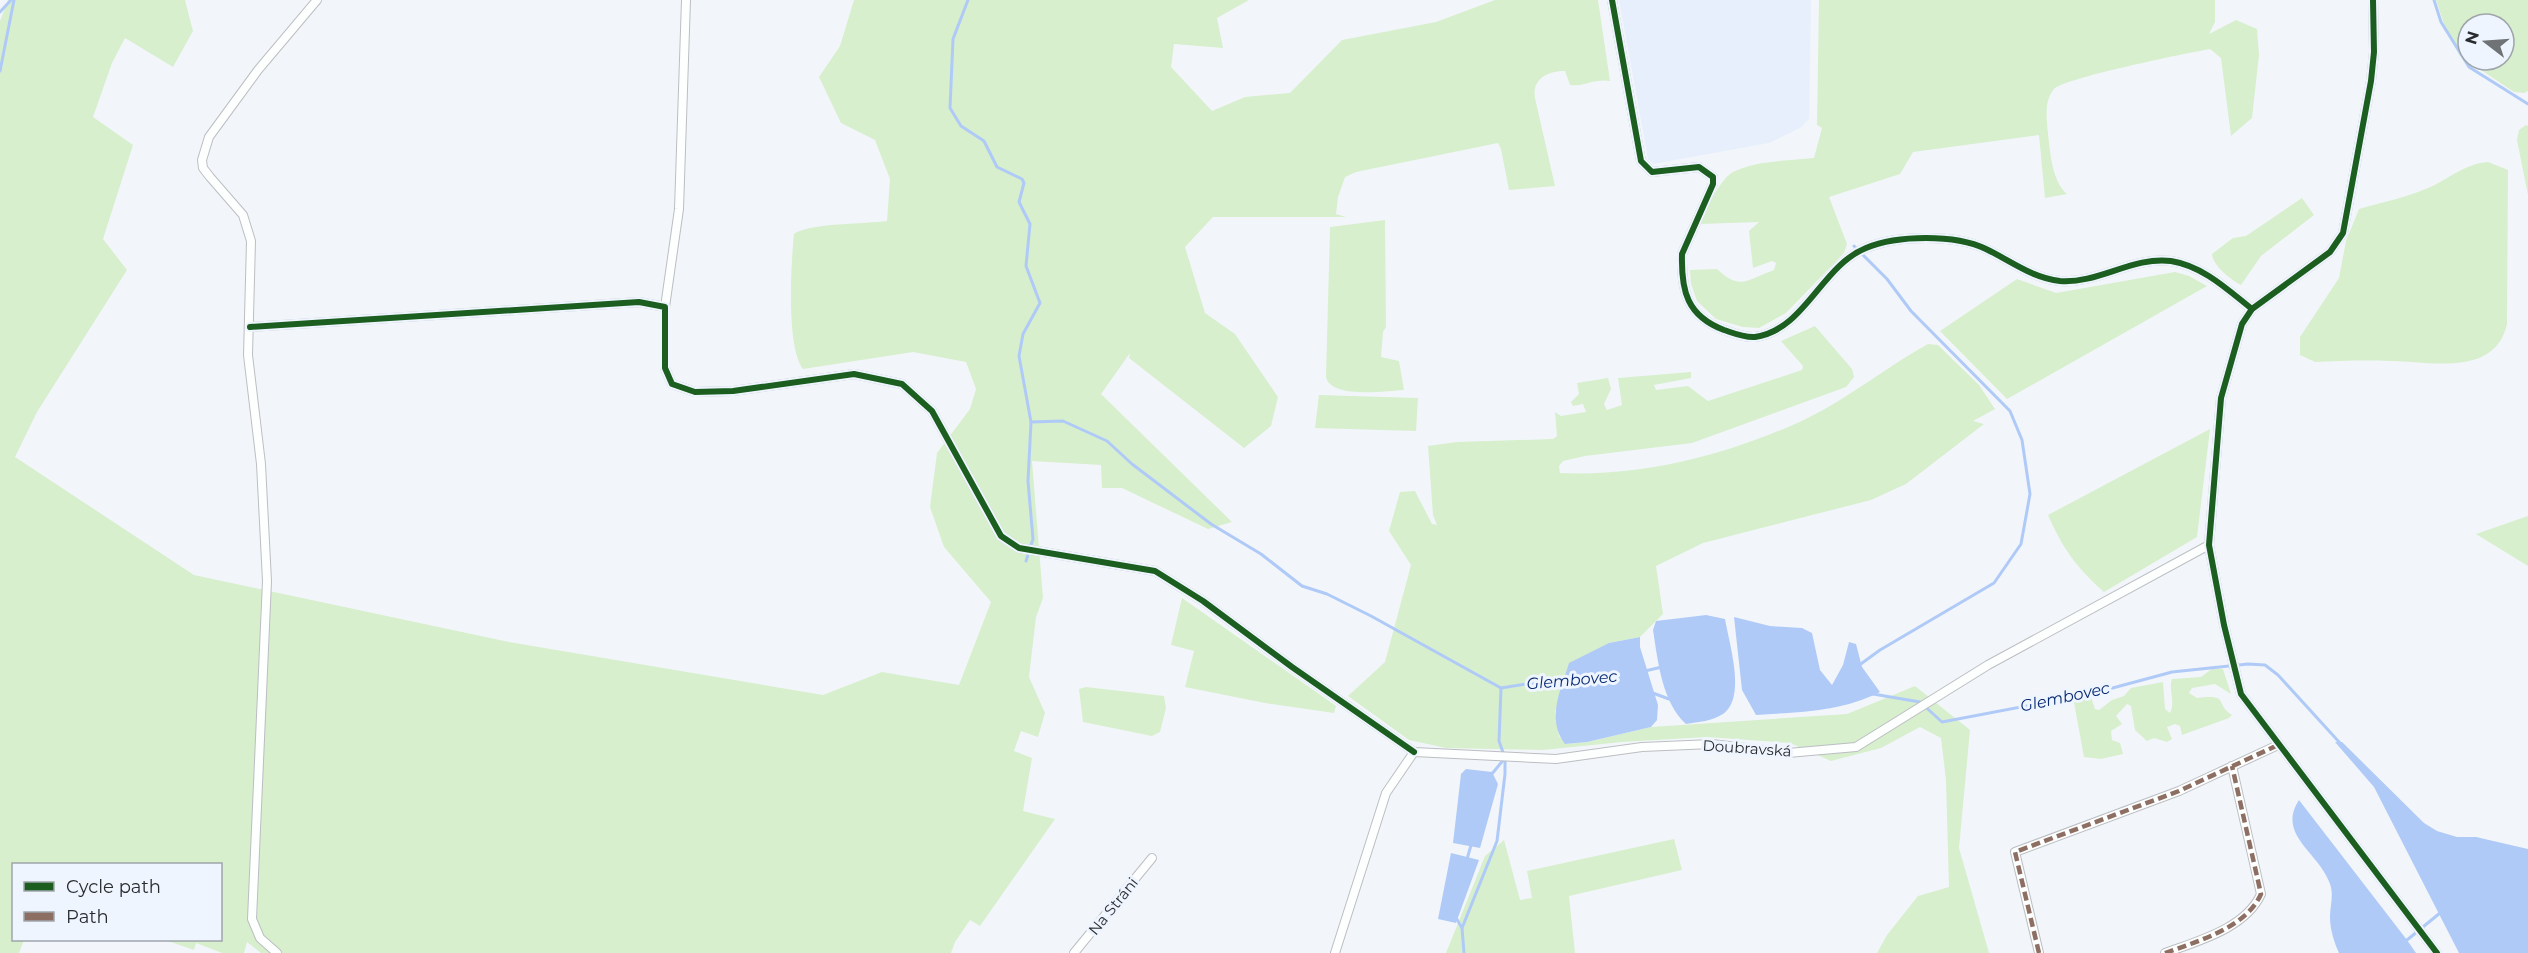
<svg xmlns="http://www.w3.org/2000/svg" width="2528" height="953" viewBox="0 0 2528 953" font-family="Montserrat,sans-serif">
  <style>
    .built { fill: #e6effb }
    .green { fill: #d7efcd; fill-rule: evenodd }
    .water { fill: #b0caf8 }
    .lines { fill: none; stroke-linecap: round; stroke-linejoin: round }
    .stream { stroke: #b0caf8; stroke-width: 3 }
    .street-casing { stroke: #bcbec2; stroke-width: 10 }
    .street { stroke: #fdfefe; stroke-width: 8 }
    .quiet { stroke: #8d6e63; stroke-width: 4.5; stroke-dasharray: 9 4.5; stroke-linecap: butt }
    .cycleway-casing { stroke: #eff5fe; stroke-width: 10 }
    .cycleway { stroke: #1b5e20; stroke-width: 6 }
    .labels { text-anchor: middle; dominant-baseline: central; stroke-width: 6; stroke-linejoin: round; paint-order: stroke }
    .street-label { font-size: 15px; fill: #282c2f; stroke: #eff5fe }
    .water-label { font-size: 16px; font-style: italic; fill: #072972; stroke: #eff5fe }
  </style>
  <rect width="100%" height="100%" fill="#f2f6fa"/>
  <path class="built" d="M1619 0H1811L1809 119 1800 128 1769 143 1653 164 1648 159Z"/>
  <g class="green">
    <path d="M8 0H185L193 31 173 67 125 38 112 63 93 117 133 145 103 239 127 270 37 412 15 457 194 575 509 642 823 695 882 672 959 685 991 602 944 547 930 507 937 453 970 409 976 389 966 362 913 352 803 369C786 347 791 263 794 234 808 223 867 224 887 221L890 179 875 140 841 123 819 77 840 46 854 0H1249L1217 18 1223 48 1174 44 1171 67 1212 111 1245 97 1290 93 1342 40 1436 22 1495 0H1598L1610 81C1595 78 1583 87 1570 85L1565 71C1547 71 1532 79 1535 98L1555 186 1509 190 1501 149 1498 143 1356 172 1345 177 1338 197 1336 214 1346 217H1213L1185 247 1205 313 1235 334 1278 397 1271 426 1244 448 1129 358 1130 353 1101 394 1232 522 1208 529 1122 488H1102L1101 465 1032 461 1043 598 1036 617 1029 677 1045 713 1038 737 1021 731 1014 751 1032 758 1023 811 1055 819 980 926 970 920 955 942 951 953H261L247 942 244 953H222L196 943 194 950 165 940H220V864H14V940H24L19 953H0V21Z"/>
    <path d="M1819 0H2215V22L2209 34 2236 20 2257 29 2259 55 2252 118 2231 136 2221 58 2210 49C2187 53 2064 78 2054 89 2042 102 2048 128 2049 143 2051 160 2054 183 2067 194L2045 198 2039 135 1913 152 1900 174 1829 197 1847 244 1844 253 1786 313 1759 328 1743 327 1716 319 1697 301 1691 284 1690 270 1717 269C1741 291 1746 280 1774 270L1776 263 1772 261 1753 268 1749 231 1759 222 1700 224C1704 211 1722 177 1733 172 1756 160 1789 161 1814 158L1822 128 1817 125Z"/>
    <path d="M2436 0H2528V91L2524 93 2514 92 2460 56 2446 30ZM2468 24H2504V60H2468Z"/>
    <path d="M2526 125 2528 126V195L2517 140 2519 130Z"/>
    <path d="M2488 162 2508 170 2507 324C2495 378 2429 361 2389 361 2364 360 2339 361 2315 362L2300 355V337L2339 278 2346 241 2359 209C2382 202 2405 198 2428 188 2449 179 2464 164 2488 162Z"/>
    <path d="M2302 198 2314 215 2261 256 2241 285C2230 279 2213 266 2212 254L2233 238 2246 236Z"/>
    <path d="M1385 220 1386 327 1383 332 1381 357 1399 361 1404 390C1385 391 1331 399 1326 377L1330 227Z"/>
    <path d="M2175 272 2189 276 2207 286 2007 399 1940 331 2017 279 2056 293Z"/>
    <path d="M1815 326 1852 369 1854 377 1846 387 1692 443 1585 456 1563 461 1559 466 1560 473C1641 477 1722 456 1795 424 1843 403 1883 369 1928 344L1938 345 1979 385 1995 409 1973 421 1984 424 1906 484 1871 500 1703 543 1656 566 1663 614 1640 637 1609 643 1555 711 1559 736 1566 744 1587 742 1651 727 1847 714 1915 686 1970 730 1959 848 1989 953H1877L1887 935 1918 896 1949 887 1946 780 1941 738 1920 727 1881 748 1831 761 1790 743 1707 737 1622 742 1543 750 1446 748 1409 740 1348 696 1385 662 1411 565 1389 531 1400 492 1415 491 1432 524 1437 525 1433 515 1428 446 1457 442 1553 439 1557 436 1555 412 1561 416 1586 412 1583 404 1573 406 1571 402 1579 394 1577 383 1608 378 1611 389 1604 404 1607 410 1622 405 1618 378 1691 372V378L1654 385 1656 390 1688 386 1708 401 1802 370 1803 366 1781 341Z"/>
    <path d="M1319 395 1418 398 1416 431 1315 428Z"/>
    <path d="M2210 429 2197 537 2104 592C2076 567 2063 549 2048 515Z"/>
    <path d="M2528 516V566L2476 534Z"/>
    <path d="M1182 598 1332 703 1336 706 1334 713 1265 703 1185 687 1194 651 1171 645Z"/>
    <path d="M2213 668 2223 669 2231 694 2215 684 2192 688 2189 693 2197 698C2231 694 2214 704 2232 715L2229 718 2182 735 2180 726 2175 724 2167 727 2172 739 2167 742 2154 738 2147 741 2135 730 2131 706 2127 704 2116 716 2122 724 2111 731 2112 740 2120 743 2123 754 2101 759 2084 757 2073 697 2090 694 2095 709 2099 710 2112 700 2124 696 2131 688 2163 682 2165 709 2170 713C2176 703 2168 689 2172 679L2201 677Z"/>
    <path d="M1086 687 1164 696 1166 708 1160 732 1152 736 1083 722 1079 689Z"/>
    <path d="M1674 839 1682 870 1569 896 1575 953H1446L1485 856 1504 840 1520 900 1532 898 1527 871Z"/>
  </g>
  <g class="water">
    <path d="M1706 615 1725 619C1729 643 1747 698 1723 714 1712 721 1699 722 1686 724 1662 702 1658 662 1653 630L1656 621Z"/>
    <path d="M1734 617 1770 626 1802 628 1812 633 1820 670 1832 685 1843 665 1849 642 1856 644 1862 667 1880 692C1841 712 1799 712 1756 715L1742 690Z"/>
    <path d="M1640 637V647L1658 705 1657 720 1651 727 1587 742 1565 744C1546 719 1561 689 1569 663L1609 643Z"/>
    <path d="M2335 742H2342L2424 823 2437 831 2457 837H2476L2528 849V953H2459L2374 787Z"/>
    <path d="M1466 769 1492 772 1498 784 1480 848 1453 843 1461 774Z"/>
    <path d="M2299 800 2407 940 2416 953H2339C2334 942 2330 929 2330 917 2330 906 2334 895 2330 884 2320 853 2276 835 2299 800Z"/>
    <path d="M1451 853 1479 860 1456 923 1438 919Z"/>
  </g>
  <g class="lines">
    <g class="stream">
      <path d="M968 0 953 39 950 108 961 126 984 141 997 167 1022 179 1024 183 1019 202 1030 224 1026 266 1040 303 1023 334 1019 356 1031 422 1063 421 1107 441 1132 464 1211 524 1261 554 1302 586 1327 594 1371 616 1501 688 1538 682 1558 683 1566 680"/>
      <path d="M2434 0 2441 22 2469 67 2528 104"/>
      <path d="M0 12 11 0"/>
      <path d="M0 71 14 0"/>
      <path d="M1854 246 1887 279 1911 311 2010 411 2022 440 2030 494 2021 544 1994 583 1880 650 1858 666"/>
      <path d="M1026 561 1033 539 1028 481 1031 422"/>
      <path d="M1645 671 1662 667"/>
      <path d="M1650 692 1669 699"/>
      <path d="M1873 694 1920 702 1942 722 2094 693 2172 672 2248 664 2265 665 2278 675 2340 743"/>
      <path d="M1491 775 1505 758"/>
      <path d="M1467 859 1472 842"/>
      <path d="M1455 916 1462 928"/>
      <path d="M2407 940 2440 913"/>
      <path d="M1464 953 1462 928 1497 841 1505 774V758L1499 741 1501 688"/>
    </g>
    <defs>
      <g id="street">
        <path d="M1612 0 1641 161 1652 172 1699 167 1713 177V184L1682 254C1681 291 1687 316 1724 330 1733 333 1745 338 1755 337 1805 330 1821 266 1866 248 1897 235 1955 234 1986 249 2011 261 2032 278 2060 281 2098 284 2133 256 2171 261 2203 266 2228 290 2252 309"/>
        <path d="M2373 0 2374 52 2371 81 2343 233 2330 252 2252 309 2242 324 2221 398 2209 545 2224 625 2241 694 2437 953"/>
        <path d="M665 307 679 209 686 0"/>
        <path d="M250 327 639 302 665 307V368L672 384 695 392 733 391 854 374 902 384 932 411 1001 536 1019 548 1155 571 1203 601 1292 667 1414 752"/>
        <path d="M277 953 260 938 252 919 267 581 261 464 248 355 251 241 243 215 210 177 203 168 202 160 209 137 258 70 317 0"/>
        <path d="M1074 953 1152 858"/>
        <path d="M1335 953 1386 793 1414 752 1556 759 1642 747 1712 744 1788 753 1856 747 1988 665 2209 545"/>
        <path d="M2039 953 2015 852 2179 791 2278 745"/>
        <path d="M2165 953C2198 941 2246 928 2261 894L2232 766"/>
      </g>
    </defs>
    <use href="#street" class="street-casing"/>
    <use href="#street" class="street"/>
    <g class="quiet">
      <path d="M2039 953 2015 852 2179 791 2278 745"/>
      <path d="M2165 953C2198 941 2246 928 2261 894L2232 766"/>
    </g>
    <defs>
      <g id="cycleway">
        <path d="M1612 0 1641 161 1652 172 1699 167 1713 177V184L1682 254C1681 291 1687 316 1724 330 1733 333 1745 338 1755 337 1805 330 1821 266 1866 248 1897 235 1955 234 1986 249 2011 261 2032 278 2060 281 2098 284 2133 256 2171 261 2203 266 2228 290 2252 309"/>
        <path d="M2373 0 2374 52 2371 81 2343 233 2330 252 2252 309 2242 324 2221 398 2209 545 2224 625 2241 694 2437 953"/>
        <path d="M250 327 639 302 665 307V368L672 384 695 392 733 391 854 374 902 384 932 411 1001 536 1019 548 1155 571 1203 601 1292 667 1414 752"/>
      </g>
    </defs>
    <use href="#cycleway" class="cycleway-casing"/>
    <use href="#cycleway" class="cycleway"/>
  </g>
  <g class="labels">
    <g class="street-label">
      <text transform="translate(1747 748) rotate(4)">Doubravská</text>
      <text transform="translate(1113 906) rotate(-51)">Na Stráni</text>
    </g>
    <g class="water-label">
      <text transform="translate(1572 680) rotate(-5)">Glembovec</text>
      <text transform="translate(2065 697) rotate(-12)">Glembovec</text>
    </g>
  </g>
  <rect x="12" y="863" width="210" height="78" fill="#eff5fe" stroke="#9fa5ab" stroke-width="1.5"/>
  <rect x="24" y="882" width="30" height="9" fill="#1b5e20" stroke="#9fa5ab" stroke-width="1.5"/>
  <text x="66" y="893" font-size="18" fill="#282c2f">Cycle path</text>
  <rect x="24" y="912" width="30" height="9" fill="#8d6e63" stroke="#9fa5ab" stroke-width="1.5"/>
  <text x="66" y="923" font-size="18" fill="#282c2f">Path</text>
  <g transform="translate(2486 42) rotate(287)"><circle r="28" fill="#eff5fe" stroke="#9fa5ab" stroke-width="1.5"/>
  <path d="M0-4.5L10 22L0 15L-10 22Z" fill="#6f7376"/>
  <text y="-9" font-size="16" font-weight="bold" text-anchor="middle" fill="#282c2f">N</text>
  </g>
</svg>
